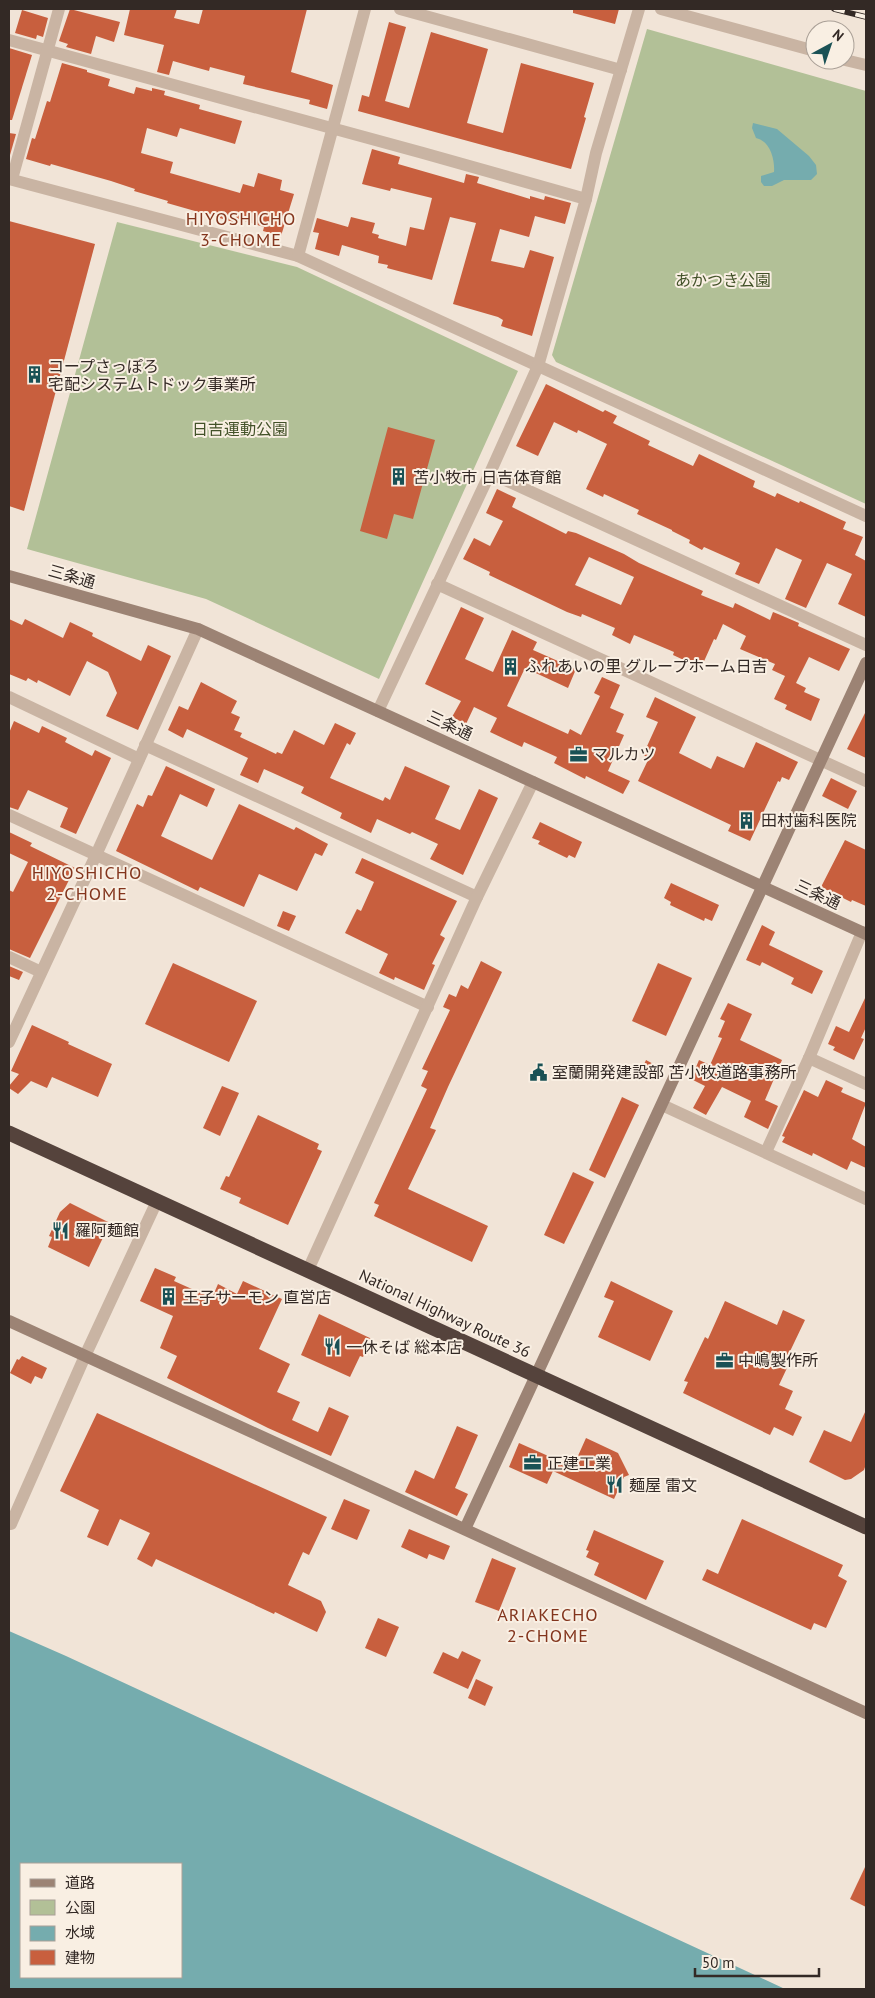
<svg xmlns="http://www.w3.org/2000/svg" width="875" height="1998" viewBox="0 0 875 1998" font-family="'PT Sans','Noto Sans JP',sans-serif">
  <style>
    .green { fill: #b2c097 }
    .water { fill: #75acae; fill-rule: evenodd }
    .building { fill: #c85f3e; fill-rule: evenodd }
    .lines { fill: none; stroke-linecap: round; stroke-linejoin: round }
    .street { stroke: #c9b4a3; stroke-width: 12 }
    .secondary { stroke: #9c8374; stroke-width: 12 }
    .highway { stroke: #55433c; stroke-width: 15 }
    .rail-casing { stroke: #332925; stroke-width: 5.5 }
    .rail { stroke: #f9efe3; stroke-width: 4; stroke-dasharray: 11; stroke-linecap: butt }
    .labels { text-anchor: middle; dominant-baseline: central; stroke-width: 4; stroke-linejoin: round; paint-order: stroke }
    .park-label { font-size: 16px; fill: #435229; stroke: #f9efe3 }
    .poi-label { font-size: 16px; fill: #332925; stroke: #f9efe3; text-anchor: start }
    .street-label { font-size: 16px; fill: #332925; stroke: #f9efe3 }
    .neighbourhood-label { font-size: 18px; letter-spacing: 1px; fill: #83351d; stroke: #f9efe3 }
  </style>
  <rect width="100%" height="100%" fill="#f1e4d7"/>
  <g class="green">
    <path d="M647 29 866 91V504L556 362 552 355Z"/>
    <path d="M117 222 297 267 518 371 379 679 206 599 27 549Z"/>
  </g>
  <g class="water">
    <path d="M753 123 777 129 809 156 816 165 817 174 811 180H784L772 186H764L761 182V176L774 172C775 159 770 141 756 138L752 128Z"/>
    <path d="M9 1631 66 1656 785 1989H9ZM21 1864H181V1977H21Z"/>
  </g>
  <g class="building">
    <path d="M70 9 120 22 114 42 96 36 91 54 66 47 68 44 59 41Z"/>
    <path d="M130 9H177L174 18 199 24 203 9H307L291 72 333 85 327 109 309 104 310 100 243 84 245 76 210 67 209 71 173 61 169 75 157 72 164 45 124 35Z"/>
    <path d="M573 9H619L615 24 573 13Z"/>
    <path d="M22 10 48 18 43 37 37 35 36 39 15 33Z"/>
    <path d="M389 22 406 27 385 101 409 108 431 32 488 49 467 123 503 133 521 63 594 83 584 117 586 118 571 169 358 111 362 95 369 97Z"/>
    <path d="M9 48 32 55 12 120H9Z"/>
    <path d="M62 63 87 70V72L110 79 108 86 134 94 136 87 152 91V88L165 91 164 95 200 105 199 109 242 121 235 144 180 128 177 137 147 128 141 153 173 162 170 173 240 193 243 184 254 187 258 173 282 180 280 190 294 194 281 236 263 231 264 227 238 219 237 223 167 203 168 201 134 191 135 189 111 181 51 164 50 166 26 159 32 138 35 139 47 101 50 102Z"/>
    <path d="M9 133 16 134 10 155 9 154Z"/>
    <path d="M372 149 400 157 398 164 464 183 466 174 479 177 477 183 530 199V196L544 200 545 196 571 203 565 224 535 216 529 237 500 229 491 261 524 268 530 250 554 257 532 336 501 326 503 320 498 317 453 304 476 223 450 217 432 280 387 268 388 265 378 263 379 256 342 245 339 256 315 249 319 233 313 232 317 218 348 227 351 217 375 223 372 233 379 235 378 238 406 246 410 227 424 230 432 198 391 188 390 191 362 184Z"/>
    <path d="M9 221 95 244 24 511 9 506Z"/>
    <path d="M546 384 603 412 605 410 617 416 613 423 650 441 648 445 693 466 699 454 755 481 753 487 775 497 777 493 799 503 800 501 846 522 843 529 863 537 855 555 866 561V617L838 604 852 574 827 563 806 608 785 599 802 560 776 548 759 584 735 574 740 563 704 547 702 550 689 543 690 540 672 531V530L637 514 639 510 604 494 603 497 586 489 607 444 578 430 577 433 554 422 538 456 516 446Z"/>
    <path d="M388 427 435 440 413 519 394 514 387 539 360 531Z"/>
    <path d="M497 489 516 498 512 507 566 534 568 531 576 533 624 554 639 563 703 591 701 595 733 608 735 603 770 620 773 612 778 614 799 623 798 626 850 649 839 671 809 657 796 683 806 688 804 692 820 699 811 721 785 709 787 705 774 699 785 676 772 670 775 664 740 649 746 636 723 624 716 640 714 639 701 668 673 655 674 652 634 635 630 644 612 635 615 628 582 614 581 617 567 612 489 575 490 572 463 559 474 538 490 546 503 521 486 513ZM589 557 634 577 621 605 575 585Z"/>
    <path d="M461 607 484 618 465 659 493 672 512 630 537 642 533 650 576 669 568 688 525 668 507 706 568 734 570 729 581 735 600 696 594 693 602 677 620 685 610 708 624 714 616 732 624 735 608 771 630 781 623 794 586 776 585 779 554 763 557 757 524 742 522 747 490 732 497 718 474 707 466 724 452 717 461 701 425 684Z"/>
    <path d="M9 619 22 625 25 619 63 638 70 622 93 633 92 636 141 661 148 645 171 656 138 730 106 716 117 693 108 672 87 661 70 696 38 680 37 683 28 678 26 681 9 674Z"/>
    <path d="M201 682 237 701 231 713 240 717 234 730 242 733 240 737 276 754 277 752 282 754 294 730 324 745 335 723 356 733 350 745 347 743 330 778 383 801 385 797 390 800 405 766 450 786 435 819 460 830 479 789 498 798 463 875 430 859 438 844 412 832 410 834 377 819 371 833 340 818 342 813 301 793 304 787 264 769 258 783 240 775 248 758 187 729 183 738 168 730 179 706 188 710Z"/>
    <path d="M655 697 696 717 679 753 711 769 717 756 744 768 756 742 798 762 789 780 782 777 780 782 778 781 750 841 728 831 731 825 638 781 649 758 643 755 658 722 646 717Z"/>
    <path d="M866 711V758L847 749Z"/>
    <path d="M14 721 39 733 42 726 67 738 65 742 92 756 95 750 111 758 76 834 60 827 68 808 28 790 18 810 9 807V733Z"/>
    <path d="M166 766 215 789 207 807 180 794 161 836 212 860 239 804 294 830 296 827 328 844 322 856 315 853 297 891 259 874 244 907 200 887 198 891 116 851 137 804 143 807 148 795 152 796Z"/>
    <path d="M831 778 857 791 848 809 822 796Z"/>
    <path d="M540 822 582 842 575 858 569 855 567 858 538 844 540 841 532 838Z"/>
    <path d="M9 832 32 843 30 846 75 868 30 958 9 949V890L13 892 28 862 9 853Z"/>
    <path d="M845 840 866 850V906L852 900 851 902 821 887Z"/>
    <path d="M362 858 457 901 440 935 445 938 432 964 435 965 424 990 395 977 394 980 379 973 388 954 345 933 357 909 361 911 374 882 355 873Z"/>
    <path d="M671 883 719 905 712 921 705 918 704 921 670 905 671 902 664 898Z"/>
    <path d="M283 911 296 916 289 931 277 926Z"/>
    <path d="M762 925 775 932 769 945 823 971 812 994 791 984 794 978 762 962 760 966 746 960Z"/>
    <path d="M481 961 502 972 448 1087 430 1128 436 1130 408 1189 488 1226 472 1262 374 1216 379 1205 374 1203 427 1089 421 1086 428 1071 422 1069 450 1010 443 1007 449 994 456 997 461 985 468 989Z"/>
    <path d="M173 963 257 1001 229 1062 145 1024Z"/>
    <path d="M658 963 692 978 666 1036 632 1021Z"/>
    <path d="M9 966 23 972 19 980 9 976Z"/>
    <path d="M866 996V1027L861 1038 864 1039 854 1060 833 1050 835 1047 828 1044 836 1026 849 1032Z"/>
    <path d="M728 1003 752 1014 740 1040 782 1060 765 1100 778 1106 768 1129 744 1117 751 1101 722 1087 706 1115 693 1108 705 1086 691 1079 699 1060 710 1065 722 1038 718 1037 725 1021 720 1019Z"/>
    <path d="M32 1025 69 1042 68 1044 112 1064 98 1097 52 1077 47 1088 31 1081 18 1094 9 1088V1086L19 1074 11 1071Z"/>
    <path d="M646 1060 657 1066 651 1078 640 1073Z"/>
    <path d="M826 1080 843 1088 841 1092 866 1103 852 1139 866 1147V1168L851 1161 847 1170 813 1153 812 1156 782 1142 785 1137 782 1136 804 1090 818 1097Z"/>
    <path d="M222 1086 239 1093 220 1136 203 1128Z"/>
    <path d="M622 1097 639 1105 605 1178 589 1170Z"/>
    <path d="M258 1115 319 1144 317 1149 322 1151 288 1225 239 1203 241 1198 220 1189 226 1176 229 1177Z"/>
    <path d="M573 1172 594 1182 564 1244 544 1235Z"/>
    <path d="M70 1203 110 1223 89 1267 48 1247 52 1237 49 1236 60 1212Z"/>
    <path d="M155 1268 176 1277 174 1281 212 1298 218 1284 237 1294 243 1281 282 1299 259 1349 290 1364 277 1392 300 1402 292 1420 318 1432 329 1407 349 1416 331 1456 268 1428 167 1378 177 1356 160 1348 173 1316 140 1301Z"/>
    <path d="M611 1281 673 1311 650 1361 598 1337 614 1301 604 1297Z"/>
    <path d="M725 1301 777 1325 783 1310 805 1320 783 1366 787 1368 779 1385 793 1391 785 1409 802 1417 793 1436 774 1427 770 1435 683 1393 688 1382 684 1381 705 1337 708 1339Z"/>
    <path d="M319 1314 372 1339 363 1357 360 1356 350 1377 301 1355Z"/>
    <path d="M22 1356 47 1368 42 1379 35 1376 31 1384 10 1373 17 1359 19 1360Z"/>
    <path d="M866 1410V1464L864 1470 851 1479 845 1480 809 1462 824 1430 851 1442Z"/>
    <path d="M97 1413 327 1517 309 1555 303 1552 288 1585 321 1601 326 1612 317 1632 275 1612 274 1614 156 1559 152 1567 137 1559 150 1533 120 1519 108 1546 87 1537 99 1510 60 1491Z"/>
    <path d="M457 1426 478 1435 455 1488 468 1494 457 1516 405 1492 415 1470 434 1479Z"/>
    <path d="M586 1438 618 1453 629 1475 624 1477 614 1499 553 1471 547 1484 509 1467 519 1443 573 1467Z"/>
    <path d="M344 1499 370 1510 357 1540 331 1529Z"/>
    <path d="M742 1519 843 1565 838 1576 847 1581 826 1628 814 1623 811 1630 702 1580 707 1569 718 1574Z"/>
    <path d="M409 1529 450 1546 444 1560 429 1554 427 1559 401 1547Z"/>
    <path d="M594 1530 664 1561 646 1600 594 1575 599 1563 586 1557 589 1551 586 1550Z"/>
    <path d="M492 1558 516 1568 499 1611 475 1602Z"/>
    <path d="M378 1618 399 1627 386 1657 365 1648Z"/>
    <path d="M462 1651 481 1660 468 1689 433 1673 443 1652 458 1659Z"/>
    <path d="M476 1679 493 1687 485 1706 468 1698Z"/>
    <path d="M866 1865V1907L850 1899Z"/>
  </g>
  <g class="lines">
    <g class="street">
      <path d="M400 9 621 70"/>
      <path d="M661 9 815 51"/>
      <path d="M9 40 423 153 586 199"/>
      <path d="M845 60 866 65"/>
      <path d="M9 179 298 256 866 516"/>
      <path d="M12 179 59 9"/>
      <path d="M298 256 365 9"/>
      <path d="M490 473 866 645"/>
      <path d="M437 584 866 781"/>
      <path d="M9 697 139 759"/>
      <path d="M378 711 490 473 538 366 586 199 596 153 639 9"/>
      <path d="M145 745 477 897"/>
      <path d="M9 815 428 1007"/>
      <path d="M9 957 41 972"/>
      <path d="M9 1042 96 855 198 629"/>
      <path d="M809 1058 866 1084"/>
      <path d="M662 1105 866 1199"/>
      <path d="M766 1152 809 1058 862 932"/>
      <path d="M308 1270 477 897 533 782"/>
      <path d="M11 1524 85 1356 157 1201"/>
    </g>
    <g class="secondary">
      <path d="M9 576 198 629 866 934"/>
      <path d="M9 1321 866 1713"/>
      <path d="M465 1529 866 663"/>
    </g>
    <path class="highway" d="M9 1133 866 1527"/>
    <defs>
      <path id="rail" d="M834 9 866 17"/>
    </defs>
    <use href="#rail" class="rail-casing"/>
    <use href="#rail" class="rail"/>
  </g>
  <defs>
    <symbol id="building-bare" viewBox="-9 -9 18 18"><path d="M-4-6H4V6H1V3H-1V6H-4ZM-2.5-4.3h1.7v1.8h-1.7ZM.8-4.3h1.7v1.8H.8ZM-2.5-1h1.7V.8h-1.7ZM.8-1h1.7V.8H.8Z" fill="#1a5155" stroke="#f9efe3" stroke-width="2.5" paint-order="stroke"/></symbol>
    <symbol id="office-bare" viewBox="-9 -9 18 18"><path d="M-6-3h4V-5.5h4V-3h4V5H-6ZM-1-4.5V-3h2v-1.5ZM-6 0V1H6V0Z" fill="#1a5155" stroke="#f9efe3" stroke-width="2.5" paint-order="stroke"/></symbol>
    <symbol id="civic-bare" viewBox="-9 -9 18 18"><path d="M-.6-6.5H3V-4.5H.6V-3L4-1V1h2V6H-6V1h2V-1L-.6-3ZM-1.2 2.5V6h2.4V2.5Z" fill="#1a5155" stroke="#f9efe3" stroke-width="2.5" paint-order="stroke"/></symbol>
    <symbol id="restaurant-bare" viewBox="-9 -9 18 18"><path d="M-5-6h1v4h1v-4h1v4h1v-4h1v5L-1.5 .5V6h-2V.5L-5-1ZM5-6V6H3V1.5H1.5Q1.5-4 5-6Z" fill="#1a5155" stroke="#f9efe3" stroke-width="2.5" paint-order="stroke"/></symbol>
  </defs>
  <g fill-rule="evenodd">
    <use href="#building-bare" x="22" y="362" width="25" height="25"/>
    <use href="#building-bare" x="386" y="464" width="25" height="25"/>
    <use href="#building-bare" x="498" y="654" width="25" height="25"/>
    <use href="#office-bare" x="566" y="742" width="25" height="25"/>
    <use href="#building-bare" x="734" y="808" width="25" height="25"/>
    <use href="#civic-bare" x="526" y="1060" width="25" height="25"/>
    <use href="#restaurant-bare" x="48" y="1218" width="25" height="25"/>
    <use href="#building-bare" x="156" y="1284" width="25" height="25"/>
    <use href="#restaurant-bare" x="320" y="1334" width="25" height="25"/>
    <use href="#office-bare" x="712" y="1348" width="25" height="25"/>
    <use href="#office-bare" x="520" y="1450" width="25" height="25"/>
    <use href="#restaurant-bare" x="602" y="1472" width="25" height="25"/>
  </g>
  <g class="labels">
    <g class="park-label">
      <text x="723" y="280">あかつき公園</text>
      <text x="240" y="429">日吉運動公園</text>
    </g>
    <g class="poi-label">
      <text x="48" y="366">コープさっぽろ<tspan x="48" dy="18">宅配システムトドック事業所</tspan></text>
      <text x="413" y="477">苫小牧市 日吉体育館</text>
      <text x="525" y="666">ふれあいの里 グループホーム日吉</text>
      <text x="592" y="754">マルカツ</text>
      <text x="761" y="820">田村歯科医院</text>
      <text x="552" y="1072">室蘭開発建設部 苫小牧道路事務所</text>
      <text x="75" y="1230">羅阿麺館</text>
      <text x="183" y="1297">王子サーモン 直営店</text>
      <text x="346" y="1347">一休そば 総本店</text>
      <text x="738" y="1360">中嶋製作所</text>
      <text x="547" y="1463">正建工業</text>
      <text x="629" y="1485">麺屋 雷文</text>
    </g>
    <g class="street-label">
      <text transform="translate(72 576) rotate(16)">三条通</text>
      <text transform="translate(450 725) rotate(25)">三条通</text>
      <text transform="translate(818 894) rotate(25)">三条通</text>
      <text transform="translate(445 1313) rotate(25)">National Highway Route 36</text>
    </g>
    <g class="neighbourhood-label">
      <text x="241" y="218">HIYOSHICHO<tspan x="241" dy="21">3-CHOME</tspan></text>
      <text x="87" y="872">HIYOSHICHO<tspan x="87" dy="21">2-CHOME</tspan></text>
      <text x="548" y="1614">ARIAKECHO<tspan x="548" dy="21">2-CHOME</tspan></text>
    </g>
  </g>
  <rect width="875" height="1998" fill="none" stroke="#332925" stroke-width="20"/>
  <rect x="20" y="1863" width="162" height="115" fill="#f9efe3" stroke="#aaa097"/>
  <rect x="30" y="1879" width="25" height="8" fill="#9c8374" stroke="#aaa097"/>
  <text x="65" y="1888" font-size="15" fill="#332925">道路</text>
  <rect x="30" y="1900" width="25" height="15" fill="#b2c097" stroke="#aaa097"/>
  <text x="65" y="1913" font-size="15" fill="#332925">公園</text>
  <rect x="30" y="1926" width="25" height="15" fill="#75acae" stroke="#aaa097"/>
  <text x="65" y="1938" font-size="15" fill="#332925">水域</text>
  <rect x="30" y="1950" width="25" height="15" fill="#c85f3e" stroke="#aaa097"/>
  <text x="65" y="1963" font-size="15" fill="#332925">建物</text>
  <g transform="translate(830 45) rotate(40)"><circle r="24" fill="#f9efe3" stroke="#aaa097"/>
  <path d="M0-4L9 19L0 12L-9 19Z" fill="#1a5155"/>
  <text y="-8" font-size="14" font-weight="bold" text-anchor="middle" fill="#332925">N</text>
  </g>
  <path d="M695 1968v8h124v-8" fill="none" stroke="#332925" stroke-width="2.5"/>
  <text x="702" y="1968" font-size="15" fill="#332925" stroke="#f9efe3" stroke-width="4" paint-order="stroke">50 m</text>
</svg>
